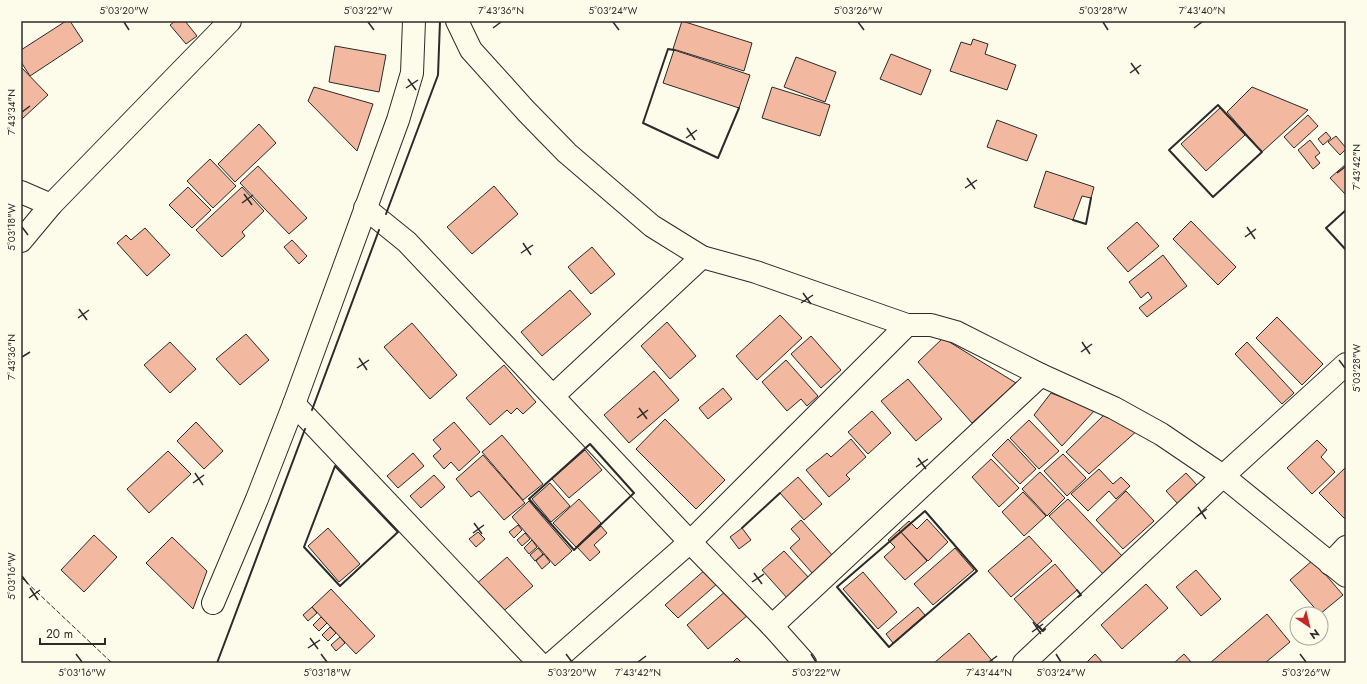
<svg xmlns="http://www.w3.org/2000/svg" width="1367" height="684" viewBox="0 0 1367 684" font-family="Jost,sans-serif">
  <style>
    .building { fill: #f2b8a0; stroke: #2b2b2b }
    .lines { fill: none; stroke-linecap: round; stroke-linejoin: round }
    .minor-casing { stroke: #2b2b2b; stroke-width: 24 }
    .minor { stroke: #fdfbea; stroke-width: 22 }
    .fence { stroke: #2b2b2b; stroke-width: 1; stroke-dasharray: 5 2; stroke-linecap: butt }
    .wall { stroke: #2b2b2b; stroke-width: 2 }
    .ticks { fill: none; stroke: #2b2b2b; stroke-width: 1.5 }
    .neatline { fill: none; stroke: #2b2b2b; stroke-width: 1.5 }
    .ticks-label { font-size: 10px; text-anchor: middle; fill: #2b2b2b }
  </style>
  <rect width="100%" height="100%" fill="#fdfbea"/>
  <g class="building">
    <path d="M66 21H70L83 41 30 76 21 62V50Z"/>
    <path d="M175 21H185L197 36 186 44 170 25Z"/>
    <path d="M682 21 752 43 744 71 673 49Z"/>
    <path d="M973 39 988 44 985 54 1016 65 1007 90 950 71 961 42 971 45Z"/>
    <path d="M335 46 386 55 379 92 329 82Z"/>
    <path d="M674 50 750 75 739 108 663 83Z"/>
    <path d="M891 54 931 70 921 95 880 79Z"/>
    <path d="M796 57 836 72 825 102 784 87Z"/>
    <path d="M21 67 48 95 22 119 21 117Z"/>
    <path d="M314 87 373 104 357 151 308 101Z"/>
    <path d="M772 87 830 105 820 136 762 118Z"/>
    <path d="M1252 87 1308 110 1262 152 1227 112Z"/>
    <path d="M1220 108 1245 135 1206 171 1181 144Z"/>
    <path d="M1308 115 1318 126 1294 148 1284 137Z"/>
    <path d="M997 120 1037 135 1027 161 987 147Z"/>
    <path d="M259 124 276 143 235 182 218 164Z"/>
    <path d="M1326 132 1331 138 1323 145 1318 139Z"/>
    <path d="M1336 136 1346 148V149L1340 155 1328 142Z"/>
    <path d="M1310 140 1320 153 1315 157 1320 163 1313 169 1298 150Z"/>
    <path d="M210 159 236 186 213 208 187 181Z"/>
    <path d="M1346 164V195L1330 178Z"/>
    <path d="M258 166 307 218 289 234 240 183Z"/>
    <path d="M1046 171 1094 187 1091 198 1082 196 1073 220 1034 207Z"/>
    <path d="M494 186 518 214 472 254 447 227Z"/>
    <path d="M188 187 211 210 192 228 169 205Z"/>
    <path d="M242 187 264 211 242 232 245 236 222 257 196 230Z"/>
    <path d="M1191 221 1236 267 1218 285 1173 239Z"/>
    <path d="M1137 222 1159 246 1128 272 1107 248Z"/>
    <path d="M145 228 170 255 147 276 117 243 126 235 131 240Z"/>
    <path d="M292 240 307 256 299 264 284 247Z"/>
    <path d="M592 247 615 274 591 294 568 267Z"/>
    <path d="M1163 255 1187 286 1147 317 1139 308 1152 298 1148 292 1141 298 1129 282Z"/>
    <path d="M570 290 591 314 542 356 521 332Z"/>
    <path d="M780 315 802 338 757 380 736 356Z"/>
    <path d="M1277 317 1323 364 1302 385 1256 338Z"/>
    <path d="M667 322 696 356 670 379 641 346Z"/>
    <path d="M412 323 457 375 430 399 384 347Z"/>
    <path d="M246 334 269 360 240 385 216 359Z"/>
    <path d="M811 336 841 370 821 388 791 354Z"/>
    <path d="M943 338 1016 383 972 423 918 362Z"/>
    <path d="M170 342 196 369 170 393 144 365Z"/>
    <path d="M1247 342 1294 393 1282 404 1235 354Z"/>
    <path d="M786 360 818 396 807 406 801 399 787 411 762 382Z"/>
    <path d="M504 365 536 402 523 414 517 408 511 414 507 410 490 425 466 398Z"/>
    <path d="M654 371 679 400 629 443 604 415Z"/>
    <path d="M908 379 942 419 916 441 881 401Z"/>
    <path d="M723 388 732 399 708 419 699 408Z"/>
    <path d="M1051 393 1095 410 1062 446 1034 415Z"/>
    <path d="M872 411 891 433 868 454 848 432Z"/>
    <path d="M1104 415 1139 429 1089 474 1066 452Z"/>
    <path d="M665 419 725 480 696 509 636 449Z"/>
    <path d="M1029 420 1059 451 1039 469 1010 438Z"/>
    <path d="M196 422 223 451 204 469 177 441Z"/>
    <path d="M454 422 480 452 459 471 451 462 444 469 433 456 441 449 433 440Z"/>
    <path d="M502 435 543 484 523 500 482 452Z"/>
    <path d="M851 439 866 457 846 475 850 479 829 497 806 470 827 453 831 457Z"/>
    <path d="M1008 439 1036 469 1020 484 992 455Z"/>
    <path d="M1317 440 1327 450 1321 457 1335 472 1312 494 1287 468Z"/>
    <path d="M585 450 602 470 569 498 552 479Z"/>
    <path d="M168 451 191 474 149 513 127 489Z"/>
    <path d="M413 453 424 466 398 488 387 476Z"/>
    <path d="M1063 454 1086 478 1067 496 1044 471Z"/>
    <path d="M483 455 525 503 504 520 479 491 471 497 456 479Z"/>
    <path d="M991 459 1019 488 999 507 972 477Z"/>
    <path d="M1346 467V519H1345L1319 493Z"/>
    <path d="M1099 469 1113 484 1121 477 1130 486 1116 499 1109 491 1088 511 1071 494Z"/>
    <path d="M1040 472 1065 498 1047 516 1022 489Z"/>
    <path d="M1186 473 1198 486 1178 504 1166 491Z"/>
    <path d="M434 475 445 487 421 508 410 496Z"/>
    <path d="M798 477 822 504 804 520 780 493Z"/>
    <path d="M550 483 570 506 551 522 532 499Z"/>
    <path d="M1126 491 1154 521 1123 549 1096 520Z"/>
    <path d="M1023 492 1046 516 1024 536 1002 512Z"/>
    <path d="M579 499 601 523 576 547 553 523Z"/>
    <path d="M1068 499 1123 557 1104 575 1049 516Z"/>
    <path d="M529 501 572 551 555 566 512 517Z"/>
    <path d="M927 519 948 542 928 561 899 530 909 521 917 529Z"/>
    <path d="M801 520 833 556 813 574 790 548 800 539 791 529Z"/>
    <path d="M518 525 522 530 514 538 509 532Z"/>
    <path d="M601 526 607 533 594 545 600 552 590 561 577 547Z"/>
    <path d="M328 528 360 564 339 582 308 546Z"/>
    <path d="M742 528 751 540 739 549 730 537Z"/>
    <path d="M899 530 927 561 905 580 884 557 895 547 888 540Z"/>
    <path d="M478 532 485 539 476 547 469 539Z"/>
    <path d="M525 533 530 539 522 546 517 540Z"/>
    <path d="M94 535 117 557 84 592 61 570Z"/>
    <path d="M1029 536 1052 561 1011 597 988 571Z"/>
    <path d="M172 537 207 571 193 609 146 563Z"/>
    <path d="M532 540 537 547 529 554 524 548Z"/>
    <path d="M538 548 543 554 535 561 530 555Z"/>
    <path d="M955 548 974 570 933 605 914 584Z"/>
    <path d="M784 551 810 579 788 599 762 570Z"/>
    <path d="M544 554 550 562 542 569 536 561Z"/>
    <path d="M507 557 533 586 500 614 475 585Z"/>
    <path d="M1313 560 1343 595 1320 614 1290 580Z"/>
    <path d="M1055 564 1077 590 1037 625 1014 599Z"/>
    <path d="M706 569 718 583 678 618 665 605Z"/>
    <path d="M1196 570 1221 599 1201 616 1176 587Z"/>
    <path d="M863 572 897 612 878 629 843 589Z"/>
    <path d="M1146 584 1168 608 1122 649 1101 625Z"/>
    <path d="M331 589 375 636 356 654 312 607Z"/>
    <path d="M727 590 748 615 708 649 687 625Z"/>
    <path d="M312 607 317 613 308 621 303 615Z"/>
    <path d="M918 607 925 615 893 643 886 634Z"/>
    <path d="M1267 614 1290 642 1265 663H1210Z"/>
    <path d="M321 617 327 623 319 631 313 625Z"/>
    <path d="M330 627 336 633 328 641 322 635Z"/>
    <path d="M969 633 994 663H934Z"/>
    <path d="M340 637 345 643 336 651 331 645Z"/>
    <path d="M1095 654 1103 663H1086Z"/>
    <path d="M1184 654 1192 663H1174Z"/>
    <path d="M737 658 742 663H732Z"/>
  </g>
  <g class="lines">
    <defs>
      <g id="minor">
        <path d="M457 21 471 50 526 111 567 153 652 226 702 257"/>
        <path d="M21 192 51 205"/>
        <path d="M365 208 407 242 690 542 772 626 805 663"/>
        <path d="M21 241 51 205 230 21"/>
        <path d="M553 396 702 257 756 272 907 325H931L956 332 1041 375 1114 408 1161 434 1223 476 1346 576"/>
        <path d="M294 404 539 663"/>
        <path d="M1330 564 1346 547"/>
        <path d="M213 603 257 499 294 404 398 120 412 73 414 21"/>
        <path d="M772 626 1041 375"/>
        <path d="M552 663 690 542 907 325"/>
        <path d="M1024 663 1223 476 1346 364"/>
      </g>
    </defs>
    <use href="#minor" class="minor-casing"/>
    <use href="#minor" class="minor"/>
    <path class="fence" d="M21 577 112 663"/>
    <g class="wall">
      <path d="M674 50 668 49 643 123 718 158 739 108"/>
      <path d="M1218 105 1262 152 1213 197 1169 150Z"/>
      <path d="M1346 210 1326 228 1346 250"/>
      <path d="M386 214 438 75 440 21"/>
      <path d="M1073 220 1086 224 1091 198"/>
      <path d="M312 410 379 230"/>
      <path d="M590 444 634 493 574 550 529 499Z"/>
      <path d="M335 466 398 532 340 586 304 547Z"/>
      <path d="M925 511 977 571 889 647 837 587Z"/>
      <path d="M742 528 780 493"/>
      <path d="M1077 590 1081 595 1078 597"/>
      <path d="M1037 625 1043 631 1045 629"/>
      <path d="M217 663 305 429"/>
    </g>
  </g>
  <path class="ticks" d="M124 22 129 30M368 22 374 30M613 22 619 30M858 22 864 30M1103 22 1108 30M493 28 501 22M1194 28 1202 22M1131 63 1139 74M1130 73 1141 65M408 79 416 90M406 88 418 80M22 112 30 106M687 128 695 140M686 138 697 130M1337 173 1345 167M967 178 975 189M965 188 977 180M244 194 252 205M242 203 253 195M22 227 28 235M1247 227 1255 239M1245 237 1256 229M523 243 531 255M521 253 533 245M803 293 811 304M801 303 813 295M79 309 87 320M78 318 89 310M1082 342 1090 354M1081 352 1092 344M22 357 30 352M359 358 367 370M1339 360 1345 368M357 368 369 360M639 408 647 419M637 418 648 410M918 458 926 469M916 467 928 459M195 473 203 485M193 483 204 475M1198 507 1206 519M1196 517 1207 509M474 523 482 534M473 533 484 525M754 573 762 584M22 576 28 584M752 582 764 574M30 588 38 600M29 598 40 590M1033 622 1041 634M1032 632 1043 624M310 638 318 649M308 648 320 640M76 654 82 662M321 654 327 662M566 654 572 662M811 654 816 662M1056 654 1061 662M1300 654 1306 662M638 662 646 656M989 662 997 656"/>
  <rect width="1367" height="684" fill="none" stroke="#fdfbea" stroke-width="44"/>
  <g transform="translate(1309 626) rotate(145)"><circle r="19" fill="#fdfbea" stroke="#a9a89e"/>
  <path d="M0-3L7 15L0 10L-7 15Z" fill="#c62828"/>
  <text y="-6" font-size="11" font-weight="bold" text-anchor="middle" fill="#2b2b2b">N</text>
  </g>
  <path d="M40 638v6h65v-6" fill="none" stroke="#2b2b2b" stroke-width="2"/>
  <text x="46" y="638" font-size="12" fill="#2b2b2b" stroke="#fdfbea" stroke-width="3" paint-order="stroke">20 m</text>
  <rect x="22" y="22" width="1323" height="640" class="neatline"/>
  <g class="ticks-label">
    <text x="124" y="14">5°03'20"W</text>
    <text x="368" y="14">5°03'22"W</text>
    <text x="501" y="14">7°43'36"N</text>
    <text x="613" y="14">5°03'24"W</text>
    <text x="858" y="14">5°03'26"W</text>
    <text x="1103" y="14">5°03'28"W</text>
    <text x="1202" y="14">7°43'40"N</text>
    <text transform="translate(11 112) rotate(-90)" y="4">7°43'34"N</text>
    <text transform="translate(1356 167) rotate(-90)" y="4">7°43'42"N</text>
    <text transform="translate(11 227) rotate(-90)" y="4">5°03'18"W</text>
    <text transform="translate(11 357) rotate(-90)" y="4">7°43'36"N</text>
    <text transform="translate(1356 368) rotate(-90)" y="4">5°03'28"W</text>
    <text transform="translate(11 576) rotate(-90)" y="4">5°03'16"W</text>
    <text x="82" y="676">5°03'16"W</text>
    <text x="327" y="676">5°03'18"W</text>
    <text x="572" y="676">5°03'20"W</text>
    <text x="638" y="676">7°43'42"N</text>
    <text x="816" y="676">5°03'22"W</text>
    <text x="989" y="676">7°43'44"N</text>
    <text x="1061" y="676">5°03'24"W</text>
    <text x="1306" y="676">5°03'26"W</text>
  </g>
</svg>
